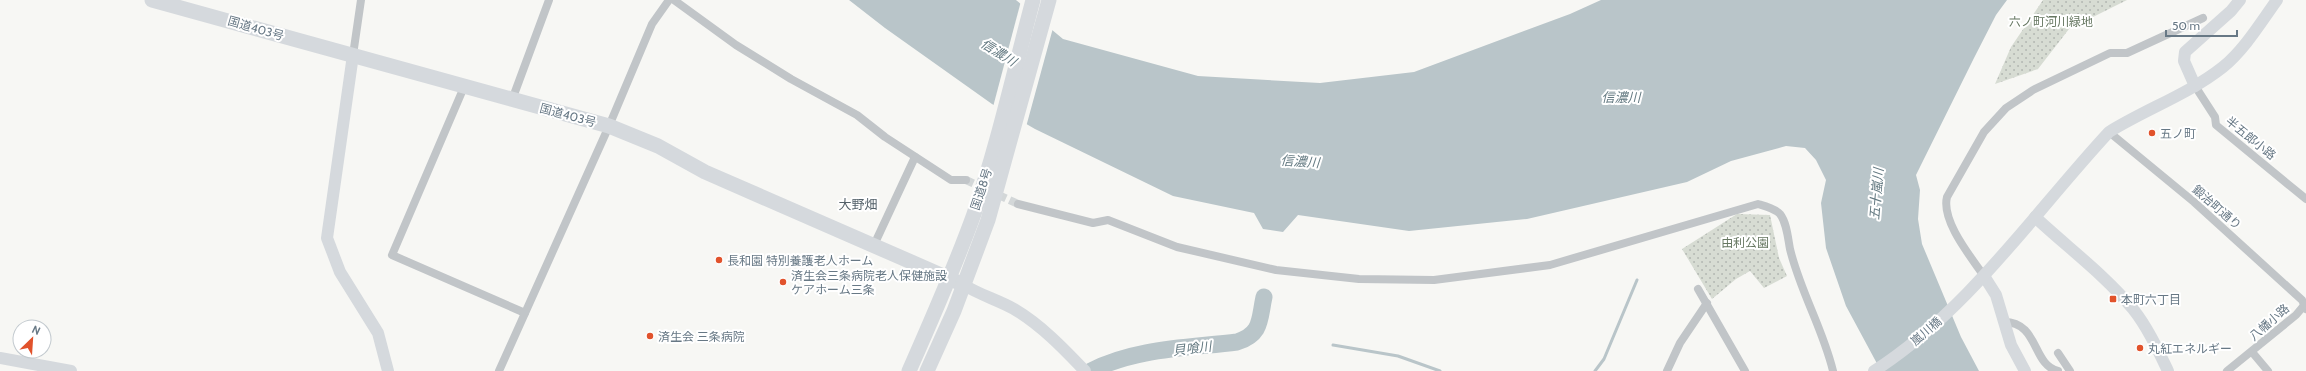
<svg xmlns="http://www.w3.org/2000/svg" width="2306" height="371" viewBox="0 0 2306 371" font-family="Cabin,'Noto Sans JP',sans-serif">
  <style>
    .green { fill: url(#green-dots) }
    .water { fill: #b9c5c9 }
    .pier { fill: #f7f7f4 }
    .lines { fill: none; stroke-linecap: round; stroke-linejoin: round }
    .stream { stroke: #b9c5c9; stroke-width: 3 }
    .river { stroke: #b9c5c9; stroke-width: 17 }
    .street-tunnel { stroke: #d3d7d8; stroke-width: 8; stroke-dasharray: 8 4; stroke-linecap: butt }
    .street { stroke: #c1c5c8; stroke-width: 8 }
    .secondary { stroke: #d5d9dd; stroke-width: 12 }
    .highway { stroke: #d5d9dd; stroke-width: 15 }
    .poi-dot { fill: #e1522b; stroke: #fff; stroke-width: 1.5 }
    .labels { text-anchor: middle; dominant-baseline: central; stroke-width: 4; stroke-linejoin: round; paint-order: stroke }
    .park-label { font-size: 12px; fill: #667761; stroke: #fff }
    .street-label { font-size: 12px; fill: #677885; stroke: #fff }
    .poi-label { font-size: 12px; fill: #677885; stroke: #fff; text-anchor: start }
    .water-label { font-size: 13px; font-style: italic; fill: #637981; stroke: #fff }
    .neighbourhood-label { font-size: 13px; fill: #54616a; stroke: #fff }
  </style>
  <defs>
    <pattern id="green-dots" width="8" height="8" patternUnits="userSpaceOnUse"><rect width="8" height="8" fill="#d7dcd3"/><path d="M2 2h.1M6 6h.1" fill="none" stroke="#b2b7b1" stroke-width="1.8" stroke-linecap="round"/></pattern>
  </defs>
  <rect width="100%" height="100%" fill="#f7f7f4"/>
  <g class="green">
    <path d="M2043 0H2127L2069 29 2038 69 1995 84 2011 47Z"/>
    <path d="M1737 214 1770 215 1779 258 1787 276 1764 288 1750 271 1736 279 1712 299 1682 249Z"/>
  </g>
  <path class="water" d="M849 0H1016L1063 39 1198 76 1320 83 1414 72 1570 14 1601 0H2007L1996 15 1974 58 1916 175 1920 190 1918 219 1922 244 1961 337 1979 371H1881L1846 306 1826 248 1821 203 1826 180 1816 160 1805 148 1786 146 1731 161 1687 182 1527 219 1409 231 1298 215 1283 232 1263 229 1254 213 1173 196 1035 129 992 104 885 28Z"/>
  <path class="pier" d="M1021 1 1053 28 1026 127 993 107Z"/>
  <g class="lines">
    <g class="stream">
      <path d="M1333 345 1398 356 1440 371"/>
      <path d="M1595 371 1604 359 1637 280"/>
    </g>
    <path class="river" d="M1091 371C1135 348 1189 348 1237 342 1262 334 1259 320 1264 297"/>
    <path class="street-tunnel" d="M966 180 1018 204"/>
    <g class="street">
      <path d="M674 0 736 45 791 79 857 115 885 137 951 180H966"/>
      <path d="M353 55 361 0"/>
      <path d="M2195 86 2215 117 2216 125 2306 199"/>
      <path d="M464 87 392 255 525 313"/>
      <path d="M512 100 549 0"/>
      <path d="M2109 132 2194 202 2302 300 2306 309"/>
      <path d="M1018 204 1093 223 1108 220 1177 247 1276 270 1359 279 1434 280 1550 265 1758 204C1765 206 1774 208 1780 214 1787 223 1788 239 1790 249 1800 291 1823 329 1833 371"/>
      <path d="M874 245 915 157"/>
      <path d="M1984 276C1971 257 1941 221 1947 197L1984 132 2006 108 2033 90 2110 53H2127L2203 18"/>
      <path d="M1698 289 1745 371"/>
      <path d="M2004 322C2039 322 2032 365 2058 371"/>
      <path d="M2252 352 2268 371"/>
      <path d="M2058 353 2070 371"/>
      <path d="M499 371 609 126 652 24 669 0"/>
      <path d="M1667 371 1680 343 1707 303"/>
      <path d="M2227 371 2296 315 2306 303"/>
    </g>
    <g class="secondary">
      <path d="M353 55 327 238 340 272 378 333 388 371"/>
      <path d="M2195 86 2184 61 2185 52 2231 11 2240 0"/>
      <path d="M2035 217C2067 247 2105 275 2133 309 2148 328 2158 350 2168 371"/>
      <path d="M1984 276 1996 295 2011 345 2025 371"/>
      <path d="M964 285C980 295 998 300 1014 309 1041 325 1063 348 1085 371"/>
      <path d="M0 358 71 371"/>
      <path d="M1874 371C1969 310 2033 214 2109 132 2146 109 2189 94 2223 67 2245 49 2261 22 2277 0"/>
    </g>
    <g class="highway">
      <path d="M152 0 609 126 658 146 705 172 964 285"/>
      <path d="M909 371C932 319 955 267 974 214 998 144 1014 71 1033 0"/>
      <path d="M927 371 954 311 988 220 1049 0"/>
    </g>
  </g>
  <g class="poi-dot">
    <circle cx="2152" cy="133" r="4"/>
    <circle cx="719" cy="260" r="4"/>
    <circle cx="783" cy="282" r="4"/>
    <rect x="2109" y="295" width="8" height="8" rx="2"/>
    <circle cx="650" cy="336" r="4"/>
    <circle cx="2140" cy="348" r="4"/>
  </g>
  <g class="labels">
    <g class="park-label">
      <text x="2051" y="21">六ノ町河川緑地</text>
      <text x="1745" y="242">由利公園</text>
    </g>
    <g class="street-label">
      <text transform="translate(256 28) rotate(16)">国道403号</text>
      <text transform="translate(568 115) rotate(15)">国道403号</text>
      <text transform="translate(2251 138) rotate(39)">半五郎小路</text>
      <text transform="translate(981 189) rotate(-72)">国道8号</text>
      <text transform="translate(2217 207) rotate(41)">鍛治町通り</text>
      <text transform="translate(2269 322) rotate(-41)">八幡小路</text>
      <text transform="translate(1926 331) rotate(-41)">嵐川橋</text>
    </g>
    <g class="poi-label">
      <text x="2160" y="133">五ノ町</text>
      <text x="727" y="260">長和園 特別養護老人ホーム</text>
      <text x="791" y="275">済生会三条病院老人保健施設<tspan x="791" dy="14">ケアホーム三条</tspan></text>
      <text x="2121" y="299">本町六丁目</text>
      <text x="658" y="336">済生会 三条病院</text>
      <text x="2148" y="348">丸紅エネルギー</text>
    </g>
    <g class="water-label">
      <text transform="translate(999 52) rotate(32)">信濃川</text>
      <text x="1621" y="97">信濃川</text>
      <text transform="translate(1300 161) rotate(4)">信濃川</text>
      <text transform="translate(1876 194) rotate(-85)">五十嵐川</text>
      <text transform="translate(1192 348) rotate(-7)">貝喰川</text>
    </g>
    <g class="neighbourhood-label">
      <text x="858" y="204">大野畑</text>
    </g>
  </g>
  <g transform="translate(32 339) rotate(25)"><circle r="19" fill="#ffffff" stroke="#c2c9ce"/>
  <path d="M0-3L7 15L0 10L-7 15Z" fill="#e1522b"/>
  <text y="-6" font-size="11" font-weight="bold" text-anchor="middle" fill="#677885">N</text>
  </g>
  <path d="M2166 30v6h71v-6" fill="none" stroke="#677885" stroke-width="2"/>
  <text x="2172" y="30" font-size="12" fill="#677885" stroke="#ffffff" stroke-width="3" paint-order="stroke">50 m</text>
</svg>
